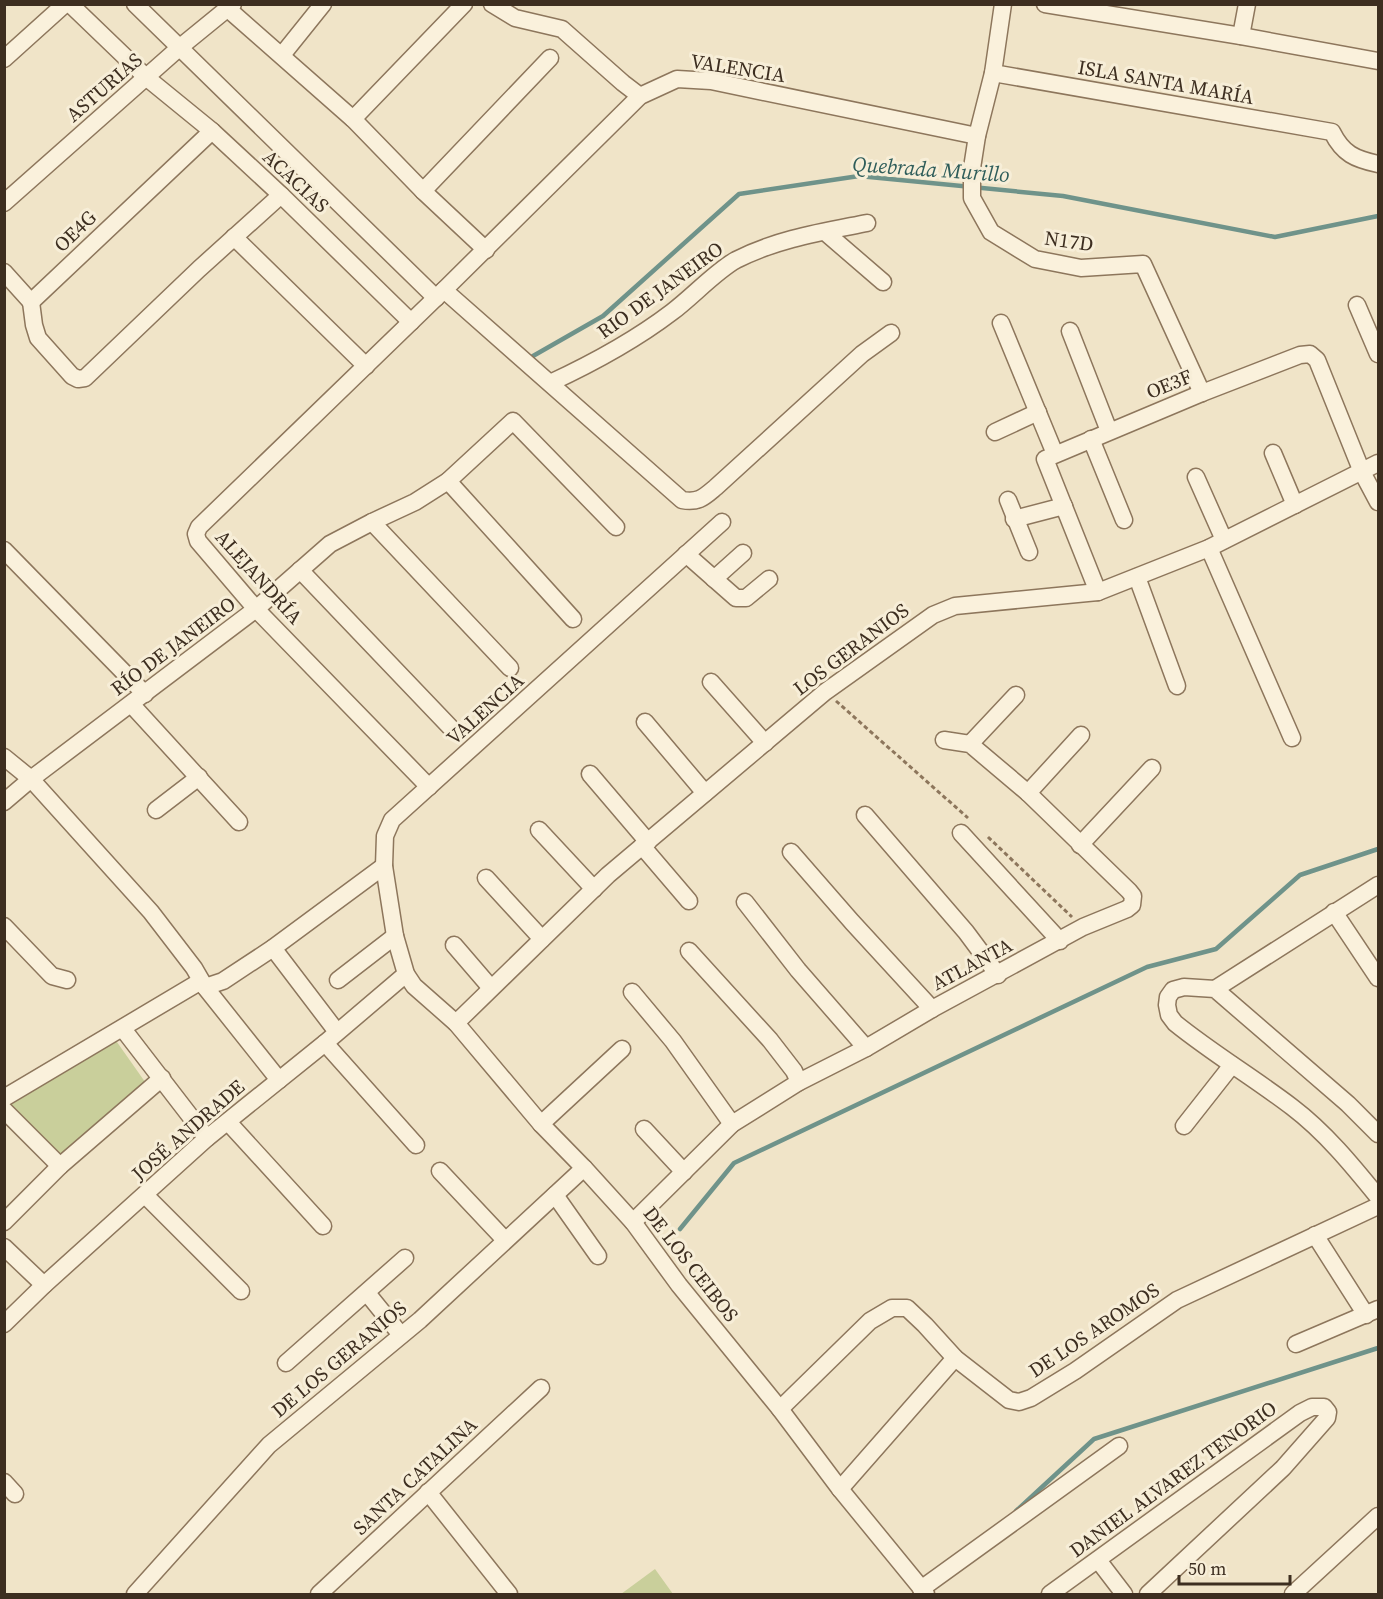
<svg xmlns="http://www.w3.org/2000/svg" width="1383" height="1599" viewBox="0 0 1383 1599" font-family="'Source Serif 4',serif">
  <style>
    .green { fill: #c9cf9b }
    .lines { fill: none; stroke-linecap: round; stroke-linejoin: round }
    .stream { stroke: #6f938a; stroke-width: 4.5 }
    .minor-casing { stroke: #8d765c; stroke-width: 19 }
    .path { stroke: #8d765c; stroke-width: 3; stroke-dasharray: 4.5 3; stroke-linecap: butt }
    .minor { stroke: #faf1dc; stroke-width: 16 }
    .labels { text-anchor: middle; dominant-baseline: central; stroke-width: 6; stroke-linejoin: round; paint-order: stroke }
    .street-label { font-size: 20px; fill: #3d2e20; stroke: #f7eed8 }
    .water-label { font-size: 21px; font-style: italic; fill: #2f5d5a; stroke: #f7eed8 }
  </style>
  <rect width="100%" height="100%" fill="#f0e4c8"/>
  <g class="green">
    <path d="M112 1035 150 1089 60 1166 4 1098Z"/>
    <path d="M655 1569 673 1594H621Z"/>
  </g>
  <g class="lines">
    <g class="stream">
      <path d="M533 356 603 316 739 194 859 176 1063 196 1275 237 1378 216"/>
      <path d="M680 1229 734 1163 1147 967 1216 949 1300 875 1378 849"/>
      <path d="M1016 1511 1094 1439 1378 1348"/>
    </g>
    <defs>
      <g id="minor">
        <path d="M70 4 147 78 212 131 281 195 411 322"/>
        <path d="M135 4 436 298"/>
        <path d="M492 4 515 18 562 29 623 83 640 96"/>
        <path d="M1003 4 993 73 977 136 972 168V198L991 232 1035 259 1081 268 1143 264 1202 393"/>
        <path d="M1045 4 1241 36 1378 61"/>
        <path d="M228 9 353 119 423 191 486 250"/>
        <path d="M1241 36 1247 4"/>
        <path d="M282 55 323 4"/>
        <path d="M4 59 65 4"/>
        <path d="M993 73 1332 132C1343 154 1355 159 1378 164"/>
        <path d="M353 119 464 4"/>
        <path d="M423 191 550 58"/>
        <path d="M4 203 179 48 233 4"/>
        <path d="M825 232 883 282"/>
        <path d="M234 237 366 366"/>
        <path d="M4 272 31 302"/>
        <path d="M444 290 682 500C699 503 704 497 716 487L862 354 891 333"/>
        <path d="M31 302 34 325 38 338 72 376 78 379 85 378 199 269 281 195"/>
        <path d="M31 302 212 131"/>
        <path d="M1357 305 1378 354"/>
        <path d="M1001 323 1055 454"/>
        <path d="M1070 331 1109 431"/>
        <path d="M550 383C593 363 634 341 672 312 691 298 716 271 736 260 777 239 822 232 867 223"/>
        <path d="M995 432 1038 412"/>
        <path d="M1091 439 1124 520"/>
        <path d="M1273 453 1295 505"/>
        <path d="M1196 477 1224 540"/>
        <path d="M448 481 573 619"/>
        <path d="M1008 500 1029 552"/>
        <path d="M1014 519 1064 506"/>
        <path d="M372 522 510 668"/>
        <path d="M722 522 392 820 385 836 384 866 395 936 406 974 414 986 456 1023 541 1124 584 1168 633 1222 679 1285 780 1409 840 1489 926 1594"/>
        <path d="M1209 548 1292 738"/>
        <path d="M4 550 145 694"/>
        <path d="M686 554 736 598H746L769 579"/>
        <path d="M300 570 450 727"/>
        <path d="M1137 577 1177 686"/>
        <path d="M714 579 743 553"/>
        <path d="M1098 592 1045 459 1202 393 1300 355 1310 354 1317 360 1362 472 1378 502"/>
        <path d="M711 682 765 743"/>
        <path d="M131 704 239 822"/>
        <path d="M645 722 705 793"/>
        <path d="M970 744 1016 695"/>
        <path d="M4 757 31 779 151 912 194 968 205 987 279 1080"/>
        <path d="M590 774 648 842"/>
        <path d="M429 787 256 609 198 541 196 534 199 527 444 290 640 96 677 79 711 81 977 136"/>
        <path d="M1028 793 1081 735"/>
        <path d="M4 802 31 779 256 609 330 544 372 522 415 502 448 481 513 421 616 527"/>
        <path d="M156 810 199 777"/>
        <path d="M865 815 966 932 998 975"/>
        <path d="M539 830 594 889"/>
        <path d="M961 833 1060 941"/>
        <path d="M1080 845 1152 768"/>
        <path d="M642 846 689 901"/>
        <path d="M791 852 852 922 932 1009"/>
        <path d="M486 878 542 939"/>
        <path d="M745 902 798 970 866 1048"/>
        <path d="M1334 912 1378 978"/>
        <path d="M4 926 52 976 67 980"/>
        <path d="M454 945 491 988"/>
        <path d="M273 948 337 1032"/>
        <path d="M689 951 770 1040 794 1071 799 1082"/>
        <path d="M338 980 395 936"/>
        <path d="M205 987 223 981 273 948 384 866"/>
        <path d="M1215 989 1378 885"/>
        <path d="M632 992 673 1041 732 1124"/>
        <path d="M456 1023 608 875 825 692 933 615 955 606 1098 592 1209 548 1378 463"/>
        <path d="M123 1029 207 1138"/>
        <path d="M325 1043 416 1145"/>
        <path d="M4 1098 201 981"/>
        <path d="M4 1110 60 1166"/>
        <path d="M228 1122 323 1226"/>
        <path d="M541 1124 622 1049"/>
        <path d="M1184 1126 1232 1065"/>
        <path d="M644 1129 684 1172"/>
        <path d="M1378 1134 1348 1104 1215 989 1184 987 1173 990 1168 997 1167 1005 1169 1015 1175 1023C1212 1053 1254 1078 1292 1107 1325 1132 1352 1165 1378 1197"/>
        <path d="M440 1171 505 1240"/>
        <path d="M145 1195 241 1291"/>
        <path d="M555 1195 598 1256"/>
        <path d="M4 1222 60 1166 162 1078"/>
        <path d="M633 1222 732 1124 799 1082 866 1048 932 1009 1083 927 1127 909 1132 905 1133 896 1129 891 1028 793 970 744 944 740"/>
        <path d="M1315 1235 1366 1315"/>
        <path d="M4 1247 44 1285"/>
        <path d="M367 1293 401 1335"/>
        <path d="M4 1324 44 1285 207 1138 325 1043 406 974"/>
        <path d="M1296 1344 1378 1309"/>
        <path d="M286 1363 405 1258"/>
        <path d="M780 1409 870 1321 892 1308H907L925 1325 955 1358 1009 1400 1019 1402 1031 1398 1075 1371 1177 1300 1378 1206"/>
        <path d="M4 1482 15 1494"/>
        <path d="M840 1489 955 1358"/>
        <path d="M428 1492 509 1594"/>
        <path d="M1098 1560 1124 1594"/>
        <path d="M921 1589 1119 1446"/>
        <path d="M135 1594 269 1445 420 1320 584 1168"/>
        <path d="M319 1594 541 1388"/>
        <path d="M1050 1594 1300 1413 1312 1407H1324L1328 1412 1327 1418 1283 1468 1148 1594"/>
        <path d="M1293 1594 1378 1516"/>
      </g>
    </defs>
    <use href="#minor" class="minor-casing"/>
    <g class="path">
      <path d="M836 701 968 818"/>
      <path d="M988 837 1072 917"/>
    </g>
    <use href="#minor" class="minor"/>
  </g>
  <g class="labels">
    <g class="street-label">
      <text transform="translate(738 68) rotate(9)">VALENCIA</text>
      <text transform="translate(1166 82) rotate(10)">ISLA SANTA MARÍA</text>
      <text transform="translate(104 87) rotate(-41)">ASTURIAS</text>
      <text transform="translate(296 181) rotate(43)">ACACIAS</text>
      <text transform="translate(75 231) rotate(-44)">OE4G</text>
      <text transform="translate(1069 241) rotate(8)">N17D</text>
      <text transform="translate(660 290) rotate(-36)">RIO DE JANEIRO</text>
      <text transform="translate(1169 384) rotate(-22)">OE3F</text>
      <text transform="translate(259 577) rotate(48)">ALEJANDRÍA</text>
      <text transform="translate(173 646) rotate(-37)">RÍO DE JANEIRO</text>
      <text transform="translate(851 649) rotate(-37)">LOS GERANIOS</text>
      <text transform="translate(485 709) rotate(-42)">VALENCIA</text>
      <text transform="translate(972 964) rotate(-28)">ATLANTA</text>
      <text transform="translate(188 1130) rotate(-41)">JOSÉ ANDRADE</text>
      <text transform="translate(691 1264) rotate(52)">DE LOS CEIBOS</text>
      <text transform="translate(1094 1330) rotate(-34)">DE LOS AROMOS</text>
      <text transform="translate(339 1359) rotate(-40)">DE LOS GERANIOS</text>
      <text transform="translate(415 1476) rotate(-43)">SANTA CATALINA</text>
      <text transform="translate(1173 1479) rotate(-36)">DANIEL ALVAREZ TENORIO</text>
    </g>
    <g class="water-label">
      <text transform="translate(931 169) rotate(4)">Quebrada Murillo</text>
    </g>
  </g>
  <rect width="1383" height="1599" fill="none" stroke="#3d2e20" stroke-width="12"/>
  <path d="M1179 1575v9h111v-9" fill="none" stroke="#3d2e20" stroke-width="3"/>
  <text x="1188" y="1575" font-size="18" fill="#3d2e20" stroke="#f7eed8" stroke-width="4.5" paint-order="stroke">50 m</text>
</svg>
